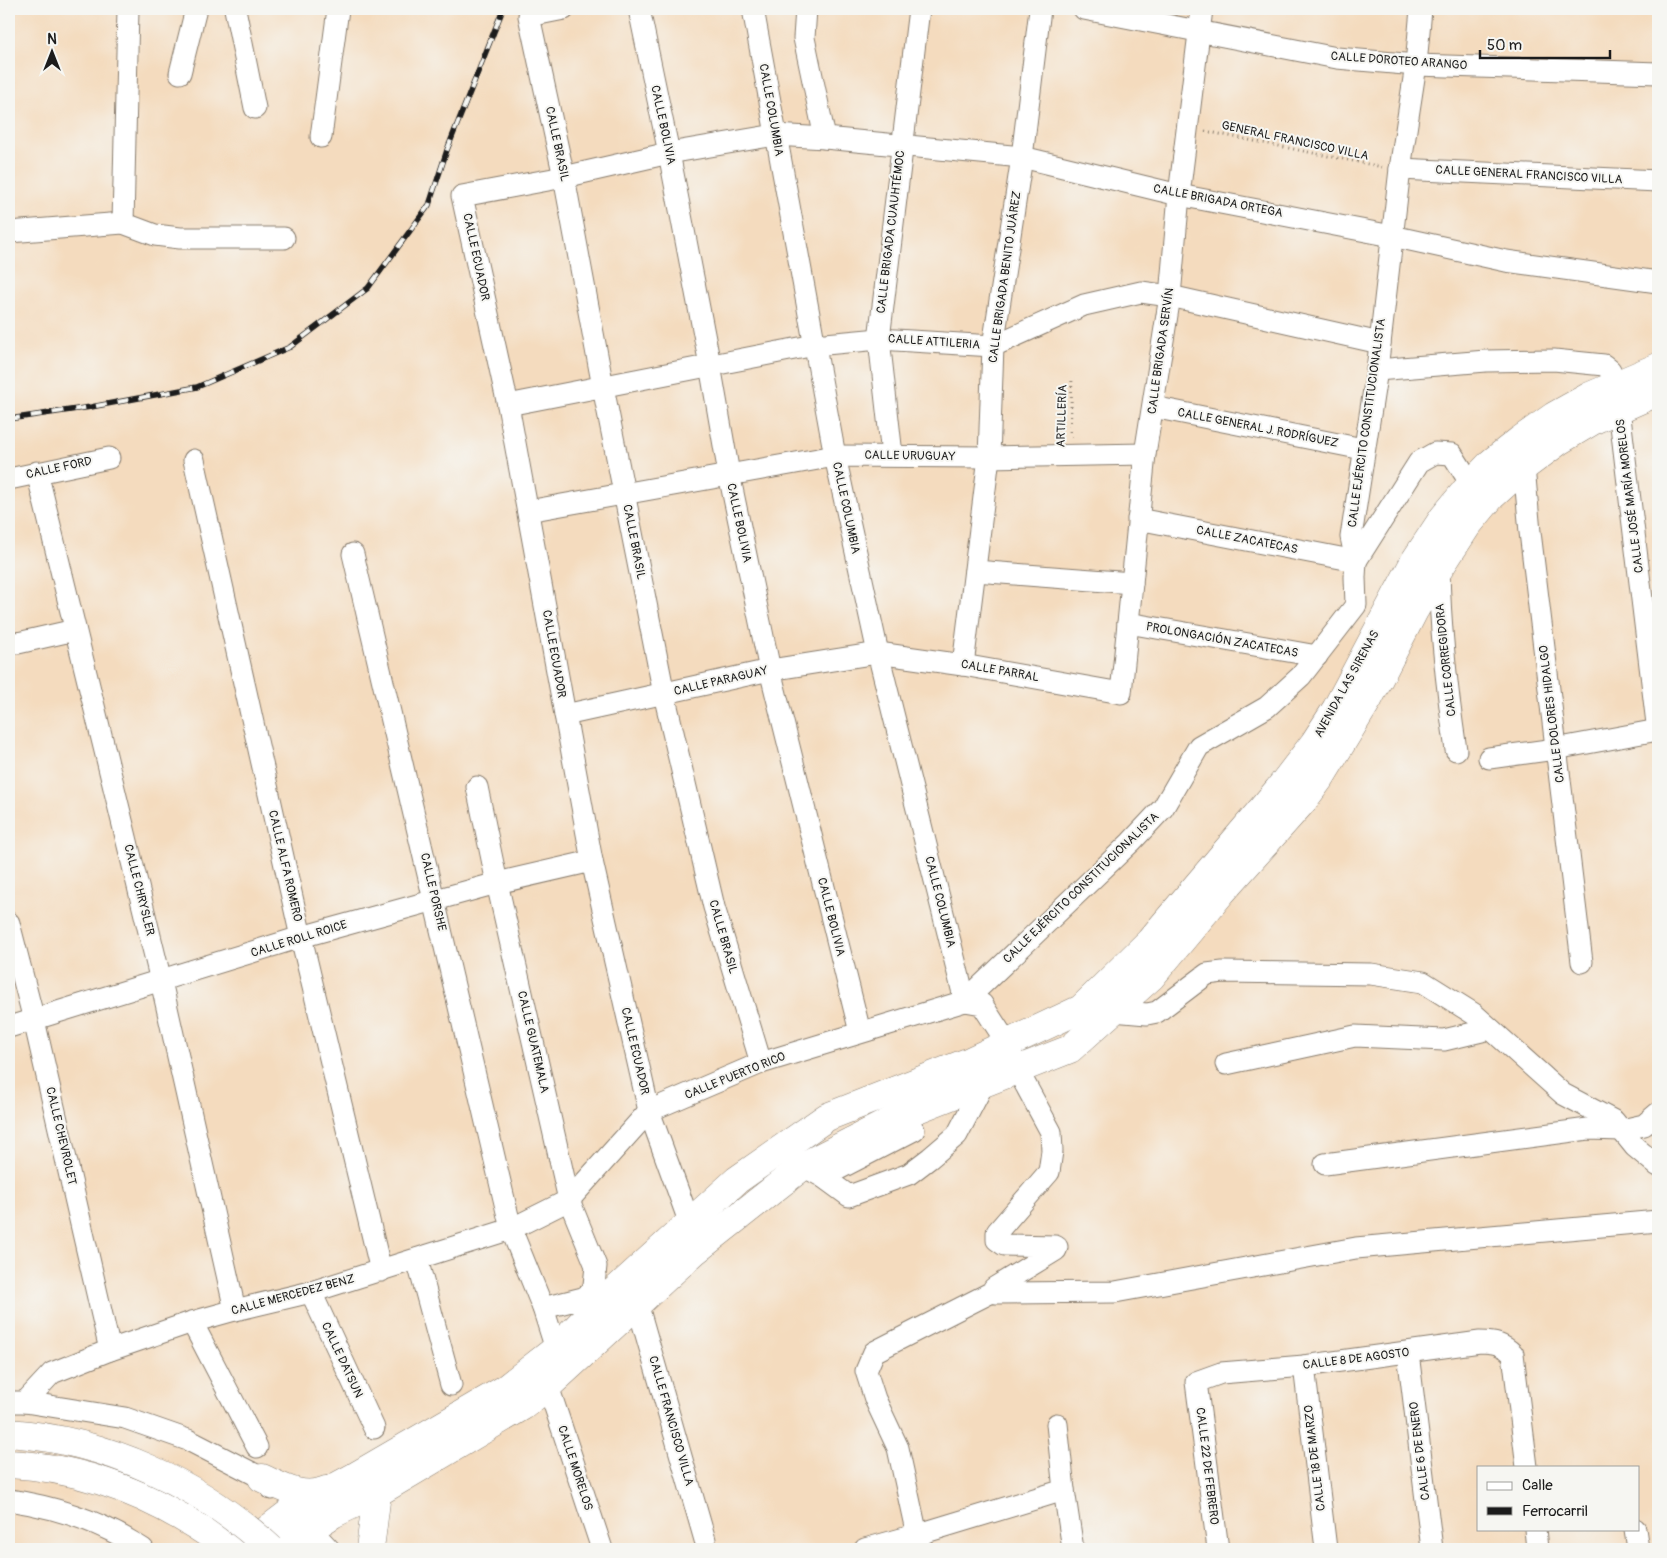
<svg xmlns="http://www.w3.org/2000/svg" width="1667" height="1558" viewBox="0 0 1667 1558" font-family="Pangolin,sans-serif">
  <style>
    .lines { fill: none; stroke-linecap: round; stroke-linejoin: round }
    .minor-casing { stroke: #887c6d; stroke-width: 23 }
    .major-casing { stroke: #887c6d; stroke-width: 29 }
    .path { stroke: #887c6d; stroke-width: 3; stroke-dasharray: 1 4; stroke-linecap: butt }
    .minor { stroke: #fff; stroke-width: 21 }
    .major { stroke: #fff; stroke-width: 28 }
    .rail-casing { stroke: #1c1c1c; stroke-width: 5.5 }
    .rail { stroke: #f6f6f2; stroke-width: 4; stroke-dasharray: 11; stroke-linecap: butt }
    .major-bridge-casing { stroke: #887c6d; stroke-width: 29; stroke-linecap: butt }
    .major-bridge { stroke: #fff; stroke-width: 28 }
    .labels { text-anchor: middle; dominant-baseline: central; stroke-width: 4; stroke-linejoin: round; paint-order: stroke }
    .street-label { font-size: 12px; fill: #1c1c1c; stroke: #f6f6f2 }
  </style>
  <rect width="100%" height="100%" fill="#f6f6f2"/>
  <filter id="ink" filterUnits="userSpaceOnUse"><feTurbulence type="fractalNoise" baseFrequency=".02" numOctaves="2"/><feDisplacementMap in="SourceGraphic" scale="10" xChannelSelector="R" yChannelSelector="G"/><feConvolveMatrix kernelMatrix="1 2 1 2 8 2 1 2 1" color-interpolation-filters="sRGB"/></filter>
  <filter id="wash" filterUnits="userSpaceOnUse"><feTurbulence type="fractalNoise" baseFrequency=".0096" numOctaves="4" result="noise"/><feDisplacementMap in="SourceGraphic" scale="20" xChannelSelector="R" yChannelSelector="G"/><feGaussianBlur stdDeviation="1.12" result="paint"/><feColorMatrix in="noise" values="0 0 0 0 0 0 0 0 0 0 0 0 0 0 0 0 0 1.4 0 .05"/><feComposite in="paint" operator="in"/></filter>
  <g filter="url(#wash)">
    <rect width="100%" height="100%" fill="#f4dbbe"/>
  </g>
  <g filter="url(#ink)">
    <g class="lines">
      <defs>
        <g id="minor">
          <path d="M235 9 255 108"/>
          <path d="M564 9 529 16 564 177 603 387 664 694 714 907 761 1063"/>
          <path d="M639 9 669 153 710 365 729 474 770 670 860 1032"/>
          <path d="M753 9 835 456 878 653 965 1001"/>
          <path d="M806 9 804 38 825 138"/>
          <path d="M1084 9 1337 58 1416 65 1658 73"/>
          <path d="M180 73 196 9"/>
          <path d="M321 137 338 9"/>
          <path d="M1400 169 1658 181"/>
          <path d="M123 223 128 9"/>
          <path d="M9 232 123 223 155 235 180 238H284"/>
          <path d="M1377 370 1486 361 1554 360 1604 365 1610 370 1616 384 1658 732"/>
          <path d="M508 405 815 345 879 339 993 346 1084 305 1141 292 1170 296 1380 343"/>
          <path d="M1153 407 1363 449"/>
          <path d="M892 455 879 339 919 9"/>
          <path d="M194 460 301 937 381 1271"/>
          <path d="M1524 467 1530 532 1582 962"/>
          <path d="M37 472 161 981 235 1310"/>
          <path d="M9 479 109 458"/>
          <path d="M528 511 835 456 989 457 1145 454"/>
          <path d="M1138 519 1356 561 1419 462 1435 453 1452 454 1471 484"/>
          <path d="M353 554 511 1229 543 1308 556 1349"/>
          <path d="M1439 569C1440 630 1447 690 1456 750"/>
          <path d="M975 571 1132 583"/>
          <path d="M1128 623 1317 656"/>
          <path d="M9 642 18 643 75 630"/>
          <path d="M963 665 989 457 993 346 1022 157 1040 9"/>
          <path d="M565 715 770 670 878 653 963 665 1121 693 1145 454 1170 296 1179 195 1202 9"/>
          <path d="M1489 758 1555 749 1658 730"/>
          <path d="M477 787 497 883 569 1200 596 1266 594 1285 591 1293 583 1298 543 1308"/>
          <path d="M9 923 34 1020 110 1350"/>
          <path d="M1113 1011 1147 1014 1157 1012 1207 974 1223 972 1371 974 1423 982 1474 1014 1563 1094 1614 1121 1635 1147 1658 1166"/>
          <path d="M9 1027 301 937 497 883 592 861"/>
          <path d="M1226 1064 1355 1036 1444 1040 1490 1029"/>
          <path d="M1325 1164 1588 1129 1622 1130 1644 1125 1658 1113"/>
          <path d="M803 1166 823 1177 849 1196 909 1174 930 1158 957 1135 984 1083"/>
          <path d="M823 1177 914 1130"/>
          <path d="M690 1224 649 1111 592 861 508 405 462 196 564 177 669 153 775 135 825 138 1022 157 1179 195 1392 236 1506 261 1658 282"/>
          <path d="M417 1259 451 1385"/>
          <path d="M994 1291 996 1293 1115 1292 1356 1248 1658 1221"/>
          <path d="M311 1292 374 1428"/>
          <path d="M637 1303 705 1540"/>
          <path d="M192 1322 257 1447"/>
          <path d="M1408 1353 1432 1549"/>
          <path d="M1304 1366 1326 1549"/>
          <path d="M548 1386 602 1549"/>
          <path d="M9 1402H25L125 1418 188 1440 262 1478 272 1489"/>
          <path d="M25 1402 52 1373 110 1350 192 1322 235 1310 311 1292 511 1229 569 1200 649 1111 761 1063 965 1001 1131 842 1163 808 1199 746 1267 707 1301 676 1356 605 1355 577 1356 561 1351 537 1377 370 1400 169 1416 65 1421 9"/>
          <path d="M1064 1490 1073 1549"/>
          <path d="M9 1500C57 1507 102 1522 143 1549"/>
          <path d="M300 1518 329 1549"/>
          <path d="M1535 1529 1537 1549"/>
          <path d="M1635 1529 1638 1549"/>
          <path d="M865 1549 916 1535 1064 1490 1057 1424"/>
          <path d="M920 1549 898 1448 875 1399 866 1371 874 1352 994 1291V1288L1056 1250 1057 1247 1055 1246 1004 1245 997 1240V1232L1049 1172 1052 1151 1051 1132 1018 1071 1007 1043 985 1009 982 1004 965 1001"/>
          <path d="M1218 1549 1196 1382 1221 1373 1304 1366 1480 1342C1494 1342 1503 1344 1513 1354L1527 1467"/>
        </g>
        <g id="major">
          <path d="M9 1464C92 1468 164 1500 230 1549"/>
          <path d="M262 1478C282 1487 303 1500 326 1490"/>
          <path d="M242 1549 293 1510 352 1478 505 1389 556 1349 599 1305 737 1180 827 1117 970 1061 1081 1009 1150 941 1278 790 1314 743 1336 709 1414 562 1443 518 1471 484 1492 462 1520 440 1554 416 1590 396 1658 367"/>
          <path d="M285 1549 310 1529 333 1514 377 1493 523 1406 548 1386 695 1251 803 1166 905 1114 1070 1049 1151 977 1222 892 1304 800 1321 777 1368 700 1414 611 1439 569 1467 526 1491 497 1524 467 1559 441 1594 420 1658 392"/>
          <path d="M370 1549 377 1493"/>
        </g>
      </defs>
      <use href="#minor" class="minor-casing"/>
      <use href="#major" class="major-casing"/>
      <g class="path">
        <path d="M1205 131 1382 167"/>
        <path d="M1070 437 1072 377"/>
      </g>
      <use href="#minor" class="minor"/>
      <use href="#major" class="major"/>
      <defs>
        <path id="rail" d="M9 419 91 407 197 387 290 347 368 288 429 205 447 150 503 9"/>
      </defs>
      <use href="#rail" class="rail-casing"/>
      <use href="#rail" class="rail"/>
      <defs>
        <path id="major-bridge" d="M9 1433C106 1440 200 1483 271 1549"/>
      </defs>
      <use href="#major-bridge" class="major-bridge-casing"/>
      <use href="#major-bridge" class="major-bridge"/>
    </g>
  </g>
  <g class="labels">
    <g class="street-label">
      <text transform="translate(1399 61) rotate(4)">CALLE DOROTEO ARANGO</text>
      <text transform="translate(771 110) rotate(80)">CALLE COLUMBIA</text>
      <text transform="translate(663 125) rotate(78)">CALLE BOLIVIA</text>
      <text transform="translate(1295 141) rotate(12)">GENERAL FRANCISCO VILLA</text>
      <text transform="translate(557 144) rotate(78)">CALLE BRASIL</text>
      <text transform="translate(1529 175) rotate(3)">CALLE GENERAL FRANCISCO VILLA</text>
      <text transform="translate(1218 201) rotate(11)">CALLE BRIGADA ORTEGA</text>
      <text transform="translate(891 232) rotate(-83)">CALLE BRIGADA CUAUHTÉMOC</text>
      <text transform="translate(476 257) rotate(78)">CALLE ECUADOR</text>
      <text transform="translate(1005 277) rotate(-82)">CALLE BRIGADA BENITO JUÁREZ</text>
      <text transform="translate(934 342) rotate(4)">CALLE ATTILERIA</text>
      <text transform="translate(1161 351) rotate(-82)">CALLE BRIGADA SERVÍN</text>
      <text transform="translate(1062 416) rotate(-88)">ARTILLERÍA</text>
      <text transform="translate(1367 423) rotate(-82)">CALLE EJÉRCITO CONSTITUCIONALISTA</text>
      <text transform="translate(1258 428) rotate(11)">CALLE GENERAL J. RODRÍGUEZ</text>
      <text transform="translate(910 456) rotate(1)">CALLE URUGUAY</text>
      <text transform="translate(59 468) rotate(-12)">CALLE FORD</text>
      <text transform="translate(1630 496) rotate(-97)">CALLE JOSÉ MARÍA MORELOS</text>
      <text transform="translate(846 508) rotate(78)">CALLE COLUMBIA</text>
      <text transform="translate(739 523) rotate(78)">CALLE BOLIVIA</text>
      <text transform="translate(1247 540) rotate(11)">CALLE ZACATECAS</text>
      <text transform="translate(634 542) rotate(79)">CALLE BRASIL</text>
      <text transform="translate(1222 640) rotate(10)">PROLONGACIÓN ZACATECAS</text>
      <text transform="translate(554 654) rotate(80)">CALLE ECUADOR</text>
      <text transform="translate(1446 660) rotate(-96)">CALLE CORREGIDORA</text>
      <text transform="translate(1000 671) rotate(10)">CALLE PARRAL</text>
      <text transform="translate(721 681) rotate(-13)">CALLE PARAGUAY</text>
      <text transform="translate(1347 684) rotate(-61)">AVENIDA LAS SIRENAS</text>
      <text transform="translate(1552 714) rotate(-97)">CALLE DOLORES HIDALGO</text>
      <text transform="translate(285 866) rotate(77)">CALLE ALFA ROMERO</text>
      <text transform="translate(1081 888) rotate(-44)">CALLE EJÉRCITO CONSTITUCIONALISTA</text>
      <text transform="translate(139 890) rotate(76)">CALLE CHRYSLER</text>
      <text transform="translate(433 892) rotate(77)">CALLE PORSHE</text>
      <text transform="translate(940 902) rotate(76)">CALLE COLUMBIA</text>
      <text transform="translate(831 917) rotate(76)">CALLE BOLIVIA</text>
      <text transform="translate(723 937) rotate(74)">CALLE BRASIL</text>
      <text transform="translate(299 939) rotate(-17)">CALLE ROLL ROICE</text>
      <text transform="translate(533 1042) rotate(77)">CALLE GUATEMALA</text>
      <text transform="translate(635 1051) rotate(77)">CALLE ECUADOR</text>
      <text transform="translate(735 1076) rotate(-22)">CALLE PUERTO RICO</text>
      <text transform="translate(61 1136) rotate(77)">CALLE CHEVROLET</text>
      <text transform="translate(293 1295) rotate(-15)">CALLE MERCEDEZ BENZ</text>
      <text transform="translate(1356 1359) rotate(-7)">CALLE 8 DE AGOSTO</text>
      <text transform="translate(342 1360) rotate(65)">CALLE DATSUN</text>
      <text transform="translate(671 1421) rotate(74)">CALLE FRANCISCO VILLA</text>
      <text transform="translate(1420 1451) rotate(-97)">CALLE 6 DE ENERO</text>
      <text transform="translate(1315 1458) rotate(-97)">CALLE 18 DE MARZO</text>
      <text transform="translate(1207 1466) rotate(83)">CALLE 22 DE FEBRERO</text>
      <text transform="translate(575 1468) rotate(72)">CALLE MORELOS</text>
    </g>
  </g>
  <rect width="1667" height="1558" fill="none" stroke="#f6f6f2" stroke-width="30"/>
  <rect x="1477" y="1466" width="162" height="65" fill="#f6f6f2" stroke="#9f9f9c"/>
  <rect x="1487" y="1482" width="25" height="8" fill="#ffffff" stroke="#9f9f9c"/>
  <text x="1522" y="1490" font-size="15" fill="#1c1c1c">Calle</text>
  <rect x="1487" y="1507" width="25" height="8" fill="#1c1c1c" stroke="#9f9f9c"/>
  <text x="1522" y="1516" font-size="15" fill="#1c1c1c">Ferrocarril</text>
  <g transform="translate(52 52)" stroke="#f6f6f2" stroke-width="4" paint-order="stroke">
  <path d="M0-4L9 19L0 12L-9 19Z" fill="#1c1c1c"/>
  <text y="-8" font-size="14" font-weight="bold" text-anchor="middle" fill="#1c1c1c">N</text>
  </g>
  <path d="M1480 50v8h130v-8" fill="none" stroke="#1c1c1c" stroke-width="2.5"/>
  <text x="1487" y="50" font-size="15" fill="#1c1c1c" stroke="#f6f6f2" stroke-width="4" paint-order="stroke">50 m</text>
</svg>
